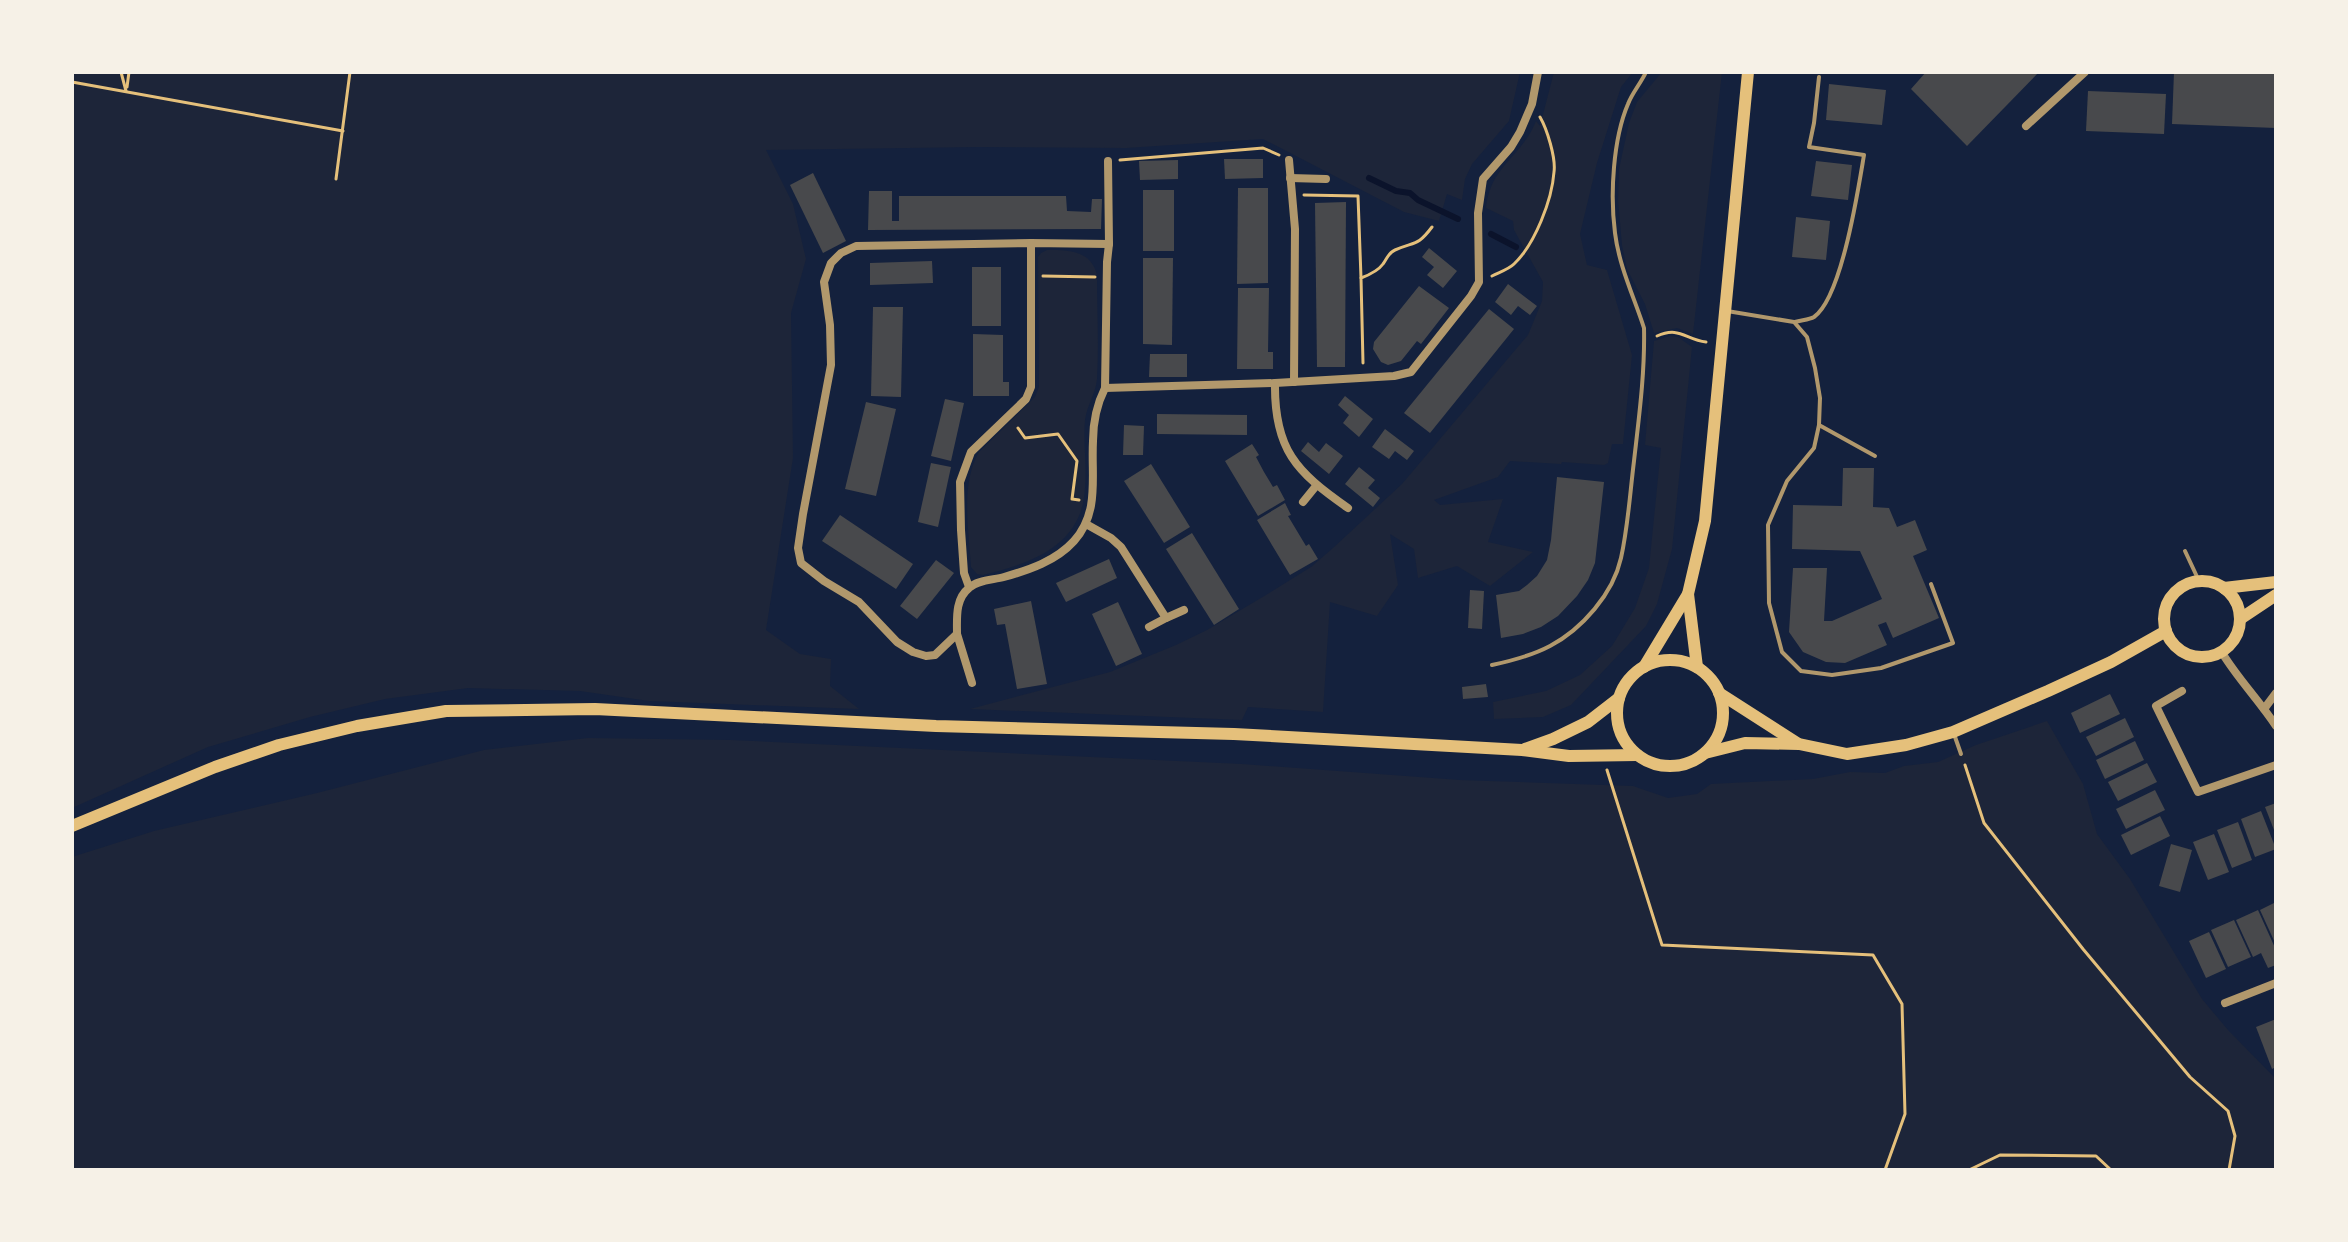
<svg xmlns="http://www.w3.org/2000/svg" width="2348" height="1242" viewBox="0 0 2348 1242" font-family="Karla,sans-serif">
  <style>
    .green { fill: #1d2539 }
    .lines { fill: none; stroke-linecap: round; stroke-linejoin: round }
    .stream { stroke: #0b132b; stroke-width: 6 }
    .building { fill: #48494c }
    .path { stroke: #e5c07b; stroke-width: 3 }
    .service { stroke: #b1986c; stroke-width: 4 }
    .minor { stroke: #b1986c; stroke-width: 8 }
    .secondary { stroke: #e5c07b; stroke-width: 12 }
  </style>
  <rect width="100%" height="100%" fill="#14213d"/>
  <g class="green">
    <path d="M72 72 1476 74 1520 72 1509 121 1472 164 1465 179 1462 200 1447 194 1439 221 1404 212 1263 139 1126 148 978 147 766 150 793 204 806 259 791 313 793 458 766 630 800 654 831 659 830 686 859 709 649 701 580 691 468 688 385 699 310 717 208 747 72 808Z"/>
    <path d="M1554 72H1633L1621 87 1597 163 1580 234 1587 265 1607 270 1632 355 1623 444H1612L1608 463 1604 465 1562 462 1561 464 1510 461 1498 477 1434 500 1440 505 1503 499 1488 542 1533 552 1490 586 1457 566 1418 578 1414 549 1390 534 1398 585 1377 616 1330 602 1323 712 1248 707 1242 720 970 709 1110 672 1176 645 1207 630 1266 595 1311 567 1333 548 1402 484 1528 335 1542 301 1543 282 1514 230 1513 221 1486 208C1490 166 1522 157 1536 121L1540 126Z"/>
    <path d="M1662 72H1722L1693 334 1677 328 1654 333 1645 304 1627 269 1622 245 1618 200 1619 169 1629 123 1637 102Z"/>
    <path d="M1047 250C1068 250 1091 250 1097 275 1097 309 1099 345 1097 379 1096 393 1087 405 1085 420 1083 442 1087 465 1085 488 1082 546 1032 563 983 575L977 574 971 567C969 530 960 485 979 452L1035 397 1039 387 1038 257 1041 253Z"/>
    <path d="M1670 336 1678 337 1692 347 1672 549 1657 604 1646 626 1571 705 1543 717 1494 719 1493 702 1546 691 1580 675 1612 646 1635 608 1649 568 1661 448 1645 445 1654 341Z"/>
    <path d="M2047 721 2083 784 2097 834 2130 879 2202 999 2228 1030 2276 1079V1170H72V857L154 831 317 793 484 750 588 738 731 740 1242 764 1460 780 1633 786 1668 798 1697 794 1711 784 1813 779 1850 772 1885 773 1904 766 1938 762 1976 745Z"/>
  </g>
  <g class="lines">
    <g class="stream">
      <path d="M1369 178 1396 191 1410 193 1418 200 1458 219"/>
      <path d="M1491 234 1516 247"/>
    </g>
  </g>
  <g class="building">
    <path d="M1926 72H2039L1967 146 1911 89Z"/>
    <path d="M2174 72H2276V128L2172 124Z"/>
    <path d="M1829 84 1886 90 1882 125 1826 120Z"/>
    <path d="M2088 91 2166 94 2164 134 2086 131Z"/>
    <path d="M1224 159H1263V178L1225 179Z"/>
    <path d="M1178 160V179L1140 180 1139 161Z"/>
    <path d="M1816 161 1852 165 1848 200 1811 196Z"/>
    <path d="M813 173 846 241 823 253 790 185Z"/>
    <path d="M1238 188H1268V283L1237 284Z"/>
    <rect x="1143" y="190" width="31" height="61"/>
    <path d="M869 191H892V221H899V196H1066L1067 211 1091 212 1092 199H1102L1101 229 868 230Z"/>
    <path d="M1346 202 1345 367H1317L1315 203Z"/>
    <path d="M1796 217 1830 221 1826 260 1792 257Z"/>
    <path d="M1429 248 1457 271 1443 288 1427 275 1434 267 1422 257Z"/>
    <path d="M1143 258H1173L1172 345 1143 344Z"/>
    <path d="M932 261 933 283 870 285V263Z"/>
    <rect x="972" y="267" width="29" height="59"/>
    <path d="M1508 284 1537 306 1530 315 1518 306 1511 315 1495 302Z"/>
    <path d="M1419 286 1449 308 1421 344 1417 341 1401 361 1388 365 1381 362 1373 349 1374 342Z"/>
    <path d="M1238 288H1269L1268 352H1273V369H1237Z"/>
    <path d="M873 307H903L901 397 871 396Z"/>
    <path d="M1489 309 1514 329 1430 433 1404 413Z"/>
    <path d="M973 334 1003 335V382H1009V396H973Z"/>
    <path d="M1150 354H1187V377H1149Z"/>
    <path d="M1345 396 1373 419 1359 437 1343 423 1349 415 1338 405Z"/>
    <path d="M945 399 964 403 951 461 931 456Z"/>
    <path d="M866 402 896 409 876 496 845 489Z"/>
    <path d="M1157 414 1247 415V435L1157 434Z"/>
    <path d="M1124 425 1144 426 1143 455H1123Z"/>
    <path d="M1385 429 1414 451 1407 460 1395 451 1389 459 1372 447Z"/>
    <path d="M1308 442 1319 452 1326 443 1343 456 1329 474 1301 451Z"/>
    <path d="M1252 444 1259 455 1256 457 1264 472 1273 487 1277 485 1285 500 1258 516 1225 461Z"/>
    <path d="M931 463 951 467 938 527 918 522Z"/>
    <path d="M1151 464 1190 527 1164 543 1124 481Z"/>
    <path d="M1359 467 1375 480 1368 488 1380 498 1373 507 1345 484Z"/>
    <path d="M1843 468H1874L1873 507 1889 508 1897 527 1915 520 1927 550 1913 556 1939 618 1893 638 1886 622 1878 625 1887 645 1845 663 1826 662 1803 652 1789 632 1793 568H1827L1824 621H1832L1882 599 1860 551 1792 549 1793 505 1842 506Z"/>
    <path d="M1557 477 1604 482 1595 563 1588 580 1577 596 1558 616 1541 627 1523 634 1501 638 1496 595 1519 591 1527 585 1537 576 1547 560 1551 540Z"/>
    <path d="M1285 503 1291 515 1288 516 1306 546 1309 544 1318 559 1290 575 1257 520Z"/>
    <path d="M840 515 913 564 896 589 822 541Z"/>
    <path d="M1192 533 1239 609 1214 625 1166 549Z"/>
    <path d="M1109 559 1117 578 1066 602 1056 583Z"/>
    <path d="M936 560 954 573 917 619 900 606Z"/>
    <path d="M1470 590 1484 591 1482 629 1468 628Z"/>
    <path d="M1031 601 1047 684 1017 689 1005 624 997 625 994 609Z"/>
    <path d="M1118 602 1142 654 1116 666 1092 614Z"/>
    <path d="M1486 684 1488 697 1463 699 1462 687Z"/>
    <path d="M2110 694 2120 714 2080 733 2071 713Z"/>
    <path d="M2125 718 2134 737 2096 756 2086 737Z"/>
    <path d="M2135 741 2144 760 2105 779 2096 760Z"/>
    <path d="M2147 763 2157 782 2118 801 2108 782Z"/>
    <path d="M2155 790 2165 810 2126 829 2116 809Z"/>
    <path d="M2276 803V835L2265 807Z"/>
    <path d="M2261 811 2276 849 2255 857 2241 819Z"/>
    <path d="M2160 816 2170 836 2131 855 2121 835Z"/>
    <path d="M2238 822 2252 860 2232 868 2217 830Z"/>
    <path d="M2214 834 2229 872 2208 880 2193 842Z"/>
    <path d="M2171 844 2192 850 2180 892 2159 886Z"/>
    <path d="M2276 902V945L2260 910Z"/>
    <path d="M2258 910 2276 950V965L2268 968 2261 953 2253 957 2236 920Z"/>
    <path d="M2234 920 2251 957 2228 967 2211 930Z"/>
    <path d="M2209 932 2226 969 2206 978 2189 941Z"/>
    <path d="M2276 1019V1067L2272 1069 2256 1027Z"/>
  </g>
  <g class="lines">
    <g class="path">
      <path d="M121 72 126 91"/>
      <path d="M72 82 343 131"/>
      <path d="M127 87 129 72"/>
      <path d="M1120 160 1263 148 1279 155"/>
      <path d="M336 179 350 72"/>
      <path d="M1304 195 1358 196 1361 278"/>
      <path d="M1043 276 1095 277"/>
      <path d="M1492 276C1500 272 1509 269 1514 264 1535 244 1552 200 1554 172 1556 158 1547 129 1540 117"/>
      <path d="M1657 336C1679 326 1685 339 1706 342"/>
      <path d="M1363 363 1361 278C1369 275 1378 271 1383 264 1387 259 1388 253 1395 250 1415 241 1417 247 1432 227"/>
      <path d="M1018 428 1025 438 1058 434 1077 461 1072 499 1079 500"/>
      <path d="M1965 765 1984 823 2083 949 2190 1077 2228 1111 2235 1136 2229 1170"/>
      <path d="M1607 770 1662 945 1873 955 1902 1004 1905 1114 1885 1170"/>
      <path d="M1969 1170 2000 1155 2096 1156 2111 1170"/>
    </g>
    <g class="service">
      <path d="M1727 311 1794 322 1807 337 1815 368 1820 398 1819 425 1814 448 1787 481 1768 525 1769 603 1782 652 1801 671 1832 675 1881 668 1953 643 1931 584"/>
      <path d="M1795 322C1801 320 1809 320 1814 317 1842 297 1858 190 1864 155L1809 147 1814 123 1819 77"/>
      <path d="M1819 425 1875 456"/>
      <path d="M2185 551 2199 581"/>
      <path d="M1492 665C1511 661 1533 655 1550 646 1582 629 1613 594 1621 558 1628 527 1630 493 1634 461 1639 417 1645 373 1644 328 1634 297 1619 266 1615 233 1610 195 1613 139 1628 104 1632 93 1641 83 1646 72"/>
      <path d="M1954 734 1961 754"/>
    </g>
    <g class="minor">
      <path d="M2026 126 2085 72"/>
      <path d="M1289 160 1295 229 1294 382"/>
      <path d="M1108 161 1109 244 1107 262 1105 388 1275 383 1394 376 1411 372 1471 296 1479 282 1478 213 1483 179 1511 147 1520 132 1532 104 1538 72"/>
      <path d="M1290 178 1326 179"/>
      <path d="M1275 383C1274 449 1296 472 1348 508"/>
      <path d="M1105 388C1097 404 1093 422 1093 441 1091 477 1100 512 1074 541 1056 561 1029 570 1004 577 993 580 977 580 969 588 955 599 957 618 957 634L935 655 926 656 913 652 897 642 859 602 824 581 801 563 798 548 803 514 831 365 830 325 824 282 831 263 841 253 856 246 1031 243 1109 244"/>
      <path d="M1303 502 1316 486"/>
      <path d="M1086 524 1111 538 1121 547 1166 618 1184 610"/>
      <path d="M969 587 964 573 961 530 960 482 971 452 1026 399 1031 387V243"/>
      <path d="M1149 627 1166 618"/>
      <path d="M957 634 972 683"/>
      <path d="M2221 651C2237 678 2259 700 2276 726"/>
      <path d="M2182 691 2156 706 2198 792 2276 765"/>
      <path d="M2264 709 2276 693"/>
      <path d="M2225 1003 2276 983"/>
    </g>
    <g class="secondary">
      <circle cx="2202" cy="619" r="38"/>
      <path d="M2224 588 2276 582"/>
      <path d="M1688 594 1697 667"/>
      <path d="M2240 619 2276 595"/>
      <circle cx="1670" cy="713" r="53"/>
      <path d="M1644 667 1688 594 1705 521 1748 72"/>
      <path d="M1719 693 1797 743"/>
      <path d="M1525 749 1553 739 1588 722 1619 698"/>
      <path d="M1705 753 1745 743 1799 744 1847 754 1906 745 1953 732 2048 691 2111 662 2166 631"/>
      <path d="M72 826 215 767 279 745 357 726 446 711 595 709 936 726 1234 734 1522 750 1569 756 1637 755"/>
    </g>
  </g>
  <rect width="2348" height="1242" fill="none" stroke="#f6f1e7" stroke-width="148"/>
</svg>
